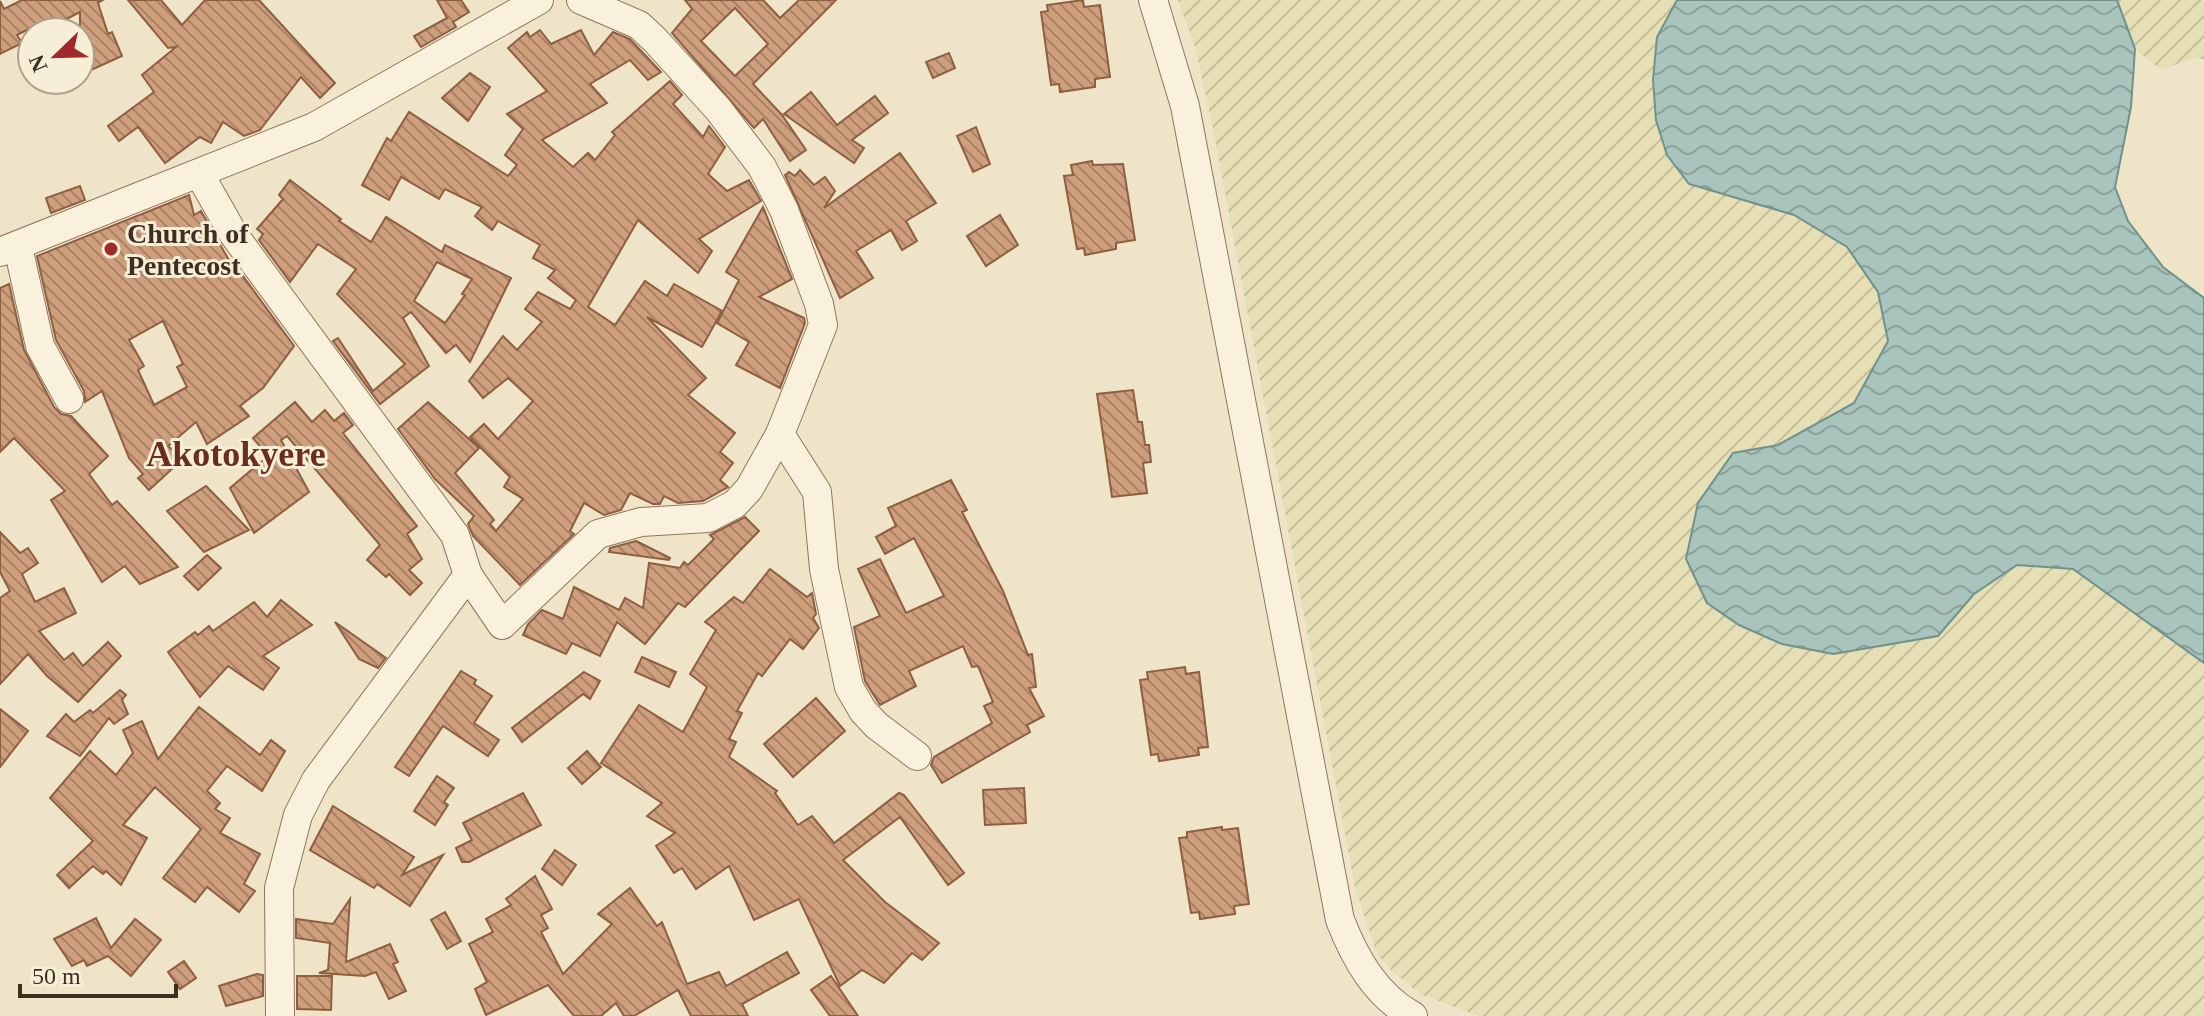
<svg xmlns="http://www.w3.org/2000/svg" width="2204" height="1016" viewBox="0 0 2204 1016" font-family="'Times New Roman',serif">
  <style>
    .farmland { fill: url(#farmland-furrows) }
    .water { fill: url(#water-waves); stroke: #6f938a; stroke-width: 2 }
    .building { fill: url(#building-back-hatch); stroke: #8d5f41; stroke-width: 2; fill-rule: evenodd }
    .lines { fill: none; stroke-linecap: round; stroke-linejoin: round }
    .minor-casing { stroke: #8d765c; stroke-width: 30 }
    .minor { stroke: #faf1dc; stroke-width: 28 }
    .poi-dot { fill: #9e2a2b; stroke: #f7eed8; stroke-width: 3 }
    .labels { text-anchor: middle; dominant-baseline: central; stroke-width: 6; stroke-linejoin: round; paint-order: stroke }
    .poi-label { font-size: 28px; font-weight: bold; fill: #3d2e20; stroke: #f7eed8; text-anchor: start }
    .district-label { font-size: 36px; font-weight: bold; fill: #6b2e1e; stroke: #f7eed8 }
  </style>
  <defs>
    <pattern id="farmland-furrows" width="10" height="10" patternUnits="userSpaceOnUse" patternTransform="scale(2)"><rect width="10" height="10" fill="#e6deb5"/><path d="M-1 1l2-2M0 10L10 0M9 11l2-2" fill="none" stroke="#c6bf9b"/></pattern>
    <pattern id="water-waves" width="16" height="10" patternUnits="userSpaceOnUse" patternTransform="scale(2)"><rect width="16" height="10" fill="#a9c4bc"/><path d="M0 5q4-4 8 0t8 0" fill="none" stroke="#8ba098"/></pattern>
    <pattern id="building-back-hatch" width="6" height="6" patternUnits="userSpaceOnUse" patternTransform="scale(2)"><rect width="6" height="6" fill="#cf9f7d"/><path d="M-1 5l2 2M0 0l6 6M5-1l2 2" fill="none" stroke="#a98266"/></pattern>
  </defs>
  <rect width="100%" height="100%" fill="#f0e4c8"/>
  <g class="farmland">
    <path d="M1178 0H1677L1657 37 1653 80 1656 120 1689 184 1794 215 1847 247 1878 292 1888 341 1854 403 1778 445 1733 453 1686 559 1707 603 1739 625 1782 644 1833 654 1938 636 1974 594 2017 565 2073 569 2204 663V1016H1479L1422 995 1393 972 1377 954 1355 887 1213 128 1195 47Z"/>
    <path d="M2117 0H2204V60L2197 57 2161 70 2135 49Z"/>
  </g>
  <path class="water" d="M1677 0H2117L2135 49 2131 107 2115 187 2128 221 2163 267 2204 298V663L2073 569 2017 565 1974 594 1938 636 1833 654 1782 644 1739 625 1707 603 1686 559 1698 503 1733 453 1778 445 1854 403 1888 341 1878 292 1847 247 1794 215 1689 184 1667 155 1656 120 1653 80 1657 37Z"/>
  <g class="building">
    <path d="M22 0H103L98 3 108 34 112 32 122 56 80 75V12L49 28 46 20 17 35 22 43 0 54V1L4 9Z"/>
    <path d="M128 0H161L182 25 205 0H259L335 83 320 98 301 77 260 130 244 136 223 122 211 143 200 137 165 163 138 127 119 141 108 126 154 92 142 75 176 47 168 48Z"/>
    <path d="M437 0H461L469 12 453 22 456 27 421 47 414 36 447 18Z"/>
    <path d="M685 0H763L780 18 799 0H836L753 84 782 115 806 150 790 161 763 119 754 128 672 33 692 9ZM735 8 768 44 735 76 701 41Z"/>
    <path d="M1083 0 1084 7 1100 5 1110 77 1095 79V87L1060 92 1059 84 1051 85 1041 12 1048 11 1047 5Z"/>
    <path d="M540 30 551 44 581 30 594 55 613 32 630 39 661 72 648 80 630 60 590 84 607 103 542 140 573 167 588 153 595 160 615 135 612 132 670 81 682 95 673 104 703 137 709 126 725 147 708 174 727 191 749 180 761 201 699 239 712 251 698 273 638 220 588 307 615 325 645 281 667 296 674 284 722 311 702 347 647 317 706 378 688 395 735 433 720 452 733 463 720 480 728 487 703 501 678 503 664 496 660 504H653L630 493 621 510 604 515 584 503 570 531 574 534 520 585 473 536 468 524 474 516 435 479 398 429 428 402 479 448 455 473 494 520 490 524 496 531 523 499 504 487 510 477 470 437 484 424 498 439 533 401 508 378 483 398 469 381 503 336 517 350 542 322 525 309 538 292 570 309 576 300 548 278 555 270 533 258 540 245 498 221 492 230 475 216 482 207 445 189 439 199 401 177 389 200 362 185 387 138 391 141 409 112 508 176 517 165 505 155 523 129 507 114 547 91 508 48 527 32 530 37Z"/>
    <path d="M949 53 955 68 933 78 926 62Z"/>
    <path d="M470 73 490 87 468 121 442 98Z"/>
    <path d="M811 92 837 125 875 96 888 113 852 140 864 148 854 163 784 114Z"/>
    <path d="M976 127 990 164 973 172 957 136Z"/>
    <path d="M900 153 936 203 906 221 917 241 902 250 891 230 856 251 873 278 840 298 785 175 789 172 795 176 800 170 814 185 825 177 835 191 824 208Z"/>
    <path d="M1092 161 1093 165 1123 164 1135 240 1116 243V249L1085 255 1084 248 1077 249 1064 176 1073 175 1071 165Z"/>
    <path d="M290 180 341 219 339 221 371 242 386 217 442 252 445 245 511 278 470 362 456 345 446 353 411 312 403 318 429 366 380 404 333 341 338 338 373 391 405 364 337 294 356 269 318 244 290 282 259 240 263 234 257 229 283 199 279 195ZM437 262 472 279 462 294 465 295 445 323 414 301Z"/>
    <path d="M80 186 85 200 51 213 46 198Z"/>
    <path d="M189 195 194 215 201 211 238 276 240 272 294 346 263 388 240 406 249 416 207 444 196 422 168 446 171 449 174 447 184 458 149 490 138 478 143 474 129 458 102 391 85 402 84 391 56 340 37 256ZM163 321 183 364 177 367 187 387 154 405 138 370 144 366 129 340Z"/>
    <path d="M763 207 792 279 759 297 804 318 805 323 780 388 736 365 749 342 717 323 739 280 726 272Z"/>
    <path d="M1000 215 1018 245 986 266 967 236Z"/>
    <path d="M9 284 24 350 54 407 61 414 71 416 108 456 89 474 112 505 117 501 178 567 140 584 125 566 102 582 51 500 65 491 14 438 0 452V288Z"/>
    <path d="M1133 390 1138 422H1142L1145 445H1149L1151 462 1143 463 1147 493 1112 497 1097 394Z"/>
    <path d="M295 402 312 422 325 410 334 421 344 413 353 425 343 433 417 526 407 534 422 559 409 570 422 583 410 595 389 574 386 577 367 560 380 545 287 436 281 440 309 492 254 533 230 488 268 456 253 438Z"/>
    <path d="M951 480 967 510 962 512 1003 591 1028 655 1032 654 1036 687 1029 688 1044 716 1027 725 1030 732 942 783 931 765 934 757 992 723 984 706 993 702 978 666 972 667 963 646 909 671 916 686 880 705 865 681 854 627 880 616 858 569 880 559 906 613 944 596 914 538 885 554 876 537 896 526 888 508Z"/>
    <path d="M206 486 249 530 204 552 167 511Z"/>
    <path d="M745 517 759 531 685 607 678 603 645 644 617 622 600 656 572 643 566 654 523 635 528 624 542 610 563 619 574 587 619 610 625 598 643 608 649 563 680 568 684 562 688 565 714 539 710 535Z"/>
    <path d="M0 532 20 553 28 548 38 563 22 574 35 602 64 588 76 613 39 631 64 660 73 653 83 666 108 642 121 656 78 702 47 676 28 654 0 684V598L10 591 0 572Z"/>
    <path d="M636 541 670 558 669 560 609 552 610 548Z"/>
    <path d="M207 555 221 568 198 590 184 576Z"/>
    <path d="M770 569 807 597 812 593 816 614 813 618 819 628 803 649 790 639 762 676 758 673 737 711 742 713 729 739 736 742 729 757 777 791 775 793 798 825 812 816 834 843 899 793 904 795 964 873 948 885 900 817 843 860 885 902 939 943 922 960 912 953 884 983 862 970 840 986 799 899 754 920 729 866 696 889 682 868 674 873 656 846 675 833 647 816 662 803 601 763 639 705 683 732 707 687 690 674 716 630 705 622 734 597 743 603Z"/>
    <path d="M281 600 312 625 263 656 279 668 263 690 228 666 200 697 168 652 195 632 198 635 209 626 213 631 254 602 267 617Z"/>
    <path d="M335 622 386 658 378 668 359 659Z"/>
    <path d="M642 657 676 672 669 687 635 672Z"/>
    <path d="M1185 667 1186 674 1199 672 1208 747 1198 748 1199 755 1159 761 1158 754 1151 755 1140 680 1148 679 1147 672Z"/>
    <path d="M461 671 476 680 474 684 492 696 474 723 499 740 488 756 443 726 409 776 395 767Z"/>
    <path d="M584 672 600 681 590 699 583 694 522 742 512 728Z"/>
    <path d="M120 690 126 695 122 700 128 714 114 724 109 718 80 756 47 736 66 714 74 722 90 710 93 713Z"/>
    <path d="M816 698 845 731 793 777 764 744Z"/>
    <path d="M199 707 260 755 271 740 285 751 262 791 227 766 207 791 220 803 215 809 230 818 220 833 260 854 244 884 255 891 239 912 207 887 195 902 163 878 201 829 155 787 123 825 147 838 121 885 106 871 103 874 93 866 69 888 57 875 93 841 50 798 90 751 116 775 133 753 123 730 142 721 158 759Z"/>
    <path d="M0 709 28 731 0 767Z"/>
    <path d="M587 751 601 767 582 784 568 768Z"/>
    <path d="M437 776 454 788 444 802 448 805 435 825 414 811Z"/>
    <path d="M1024 788 1026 823 985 825 983 790Z"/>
    <path d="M523 793 541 825 469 862H462L456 848 472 840 463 823Z"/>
    <path d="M333 806 414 857 402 875 443 855 410 906 377 884 374 888 310 850Z"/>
    <path d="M1222 827V830L1238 828 1249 904 1234 906 1235 914 1200 919 1199 912 1191 913 1179 838 1187 837V832Z"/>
    <path d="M555 850 576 865 562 885 542 869Z"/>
    <path d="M535 876 552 909 541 915 548 928 541 932 563 974 612 924 598 914 630 888 657 926 662 922 687 984 719 972 726 986 787 952 799 973 742 1004 748 1016H691L678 990 634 1016H624L616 1003 601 1016H574L548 985 486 1015 475 989 487 982 469 944 493 932 486 919 511 905 506 899Z"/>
    <path d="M350 899 346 962 390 944 398 962 393 964 406 991 389 999 376 972 365 976 319 973 328 970 330 943 296 938V919L333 924Z"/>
    <path d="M445 912 461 941 447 949 431 920Z"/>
    <path d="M96 918 111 948 135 919 161 940 131 976 108 956 87 966 84 960 72 966 54 939Z"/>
    <path d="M184 961 196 978 180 989 168 972Z"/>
    <path d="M257 974 263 975V996L226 1006 219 986Z"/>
    <path d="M297 976H332L331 1010 297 1009Z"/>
    <path d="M831 976 858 1016H830L811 990Z"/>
  </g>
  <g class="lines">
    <defs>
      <g id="minor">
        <path d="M1153 0 1185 106 1340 920C1355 958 1375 995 1413 1016"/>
        <path d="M200 175 234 235 455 535 468 575 502 625 598 534 641 522 708 518 735 504 749 489 780 434 823 325 819 304 784 210 762 167 718 109 655 40 639 25 581 0"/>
        <path d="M18 247 40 346 69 399"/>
        <path d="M0 252 314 127 539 0"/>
        <path d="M780 434 817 492 824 569 849 687 863 711 876 725 917 756"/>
        <path d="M280 1016 279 888 298 815 316 780 468 575"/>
      </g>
    </defs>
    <use href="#minor" class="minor-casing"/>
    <use href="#minor" class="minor"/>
  </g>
  <circle class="poi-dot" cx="111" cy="249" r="8"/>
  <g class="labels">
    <g class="poi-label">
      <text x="127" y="233">Church of<tspan x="127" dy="32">Pentecost</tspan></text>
    </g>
    <g class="district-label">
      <text x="236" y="454">Akotokyere</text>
    </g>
  </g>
  <g transform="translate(56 56) rotate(247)"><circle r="38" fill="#f7eed8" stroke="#ada18e" stroke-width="2"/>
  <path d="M0-6L14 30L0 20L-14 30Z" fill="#9e2a2b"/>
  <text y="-12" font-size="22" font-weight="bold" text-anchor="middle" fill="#3d2e20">N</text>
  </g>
  <path d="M20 984v12h156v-12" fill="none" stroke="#3d2e20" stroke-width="4"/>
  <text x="32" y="984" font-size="24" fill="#3d2e20" stroke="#f7eed8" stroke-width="6" paint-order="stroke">50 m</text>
</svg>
